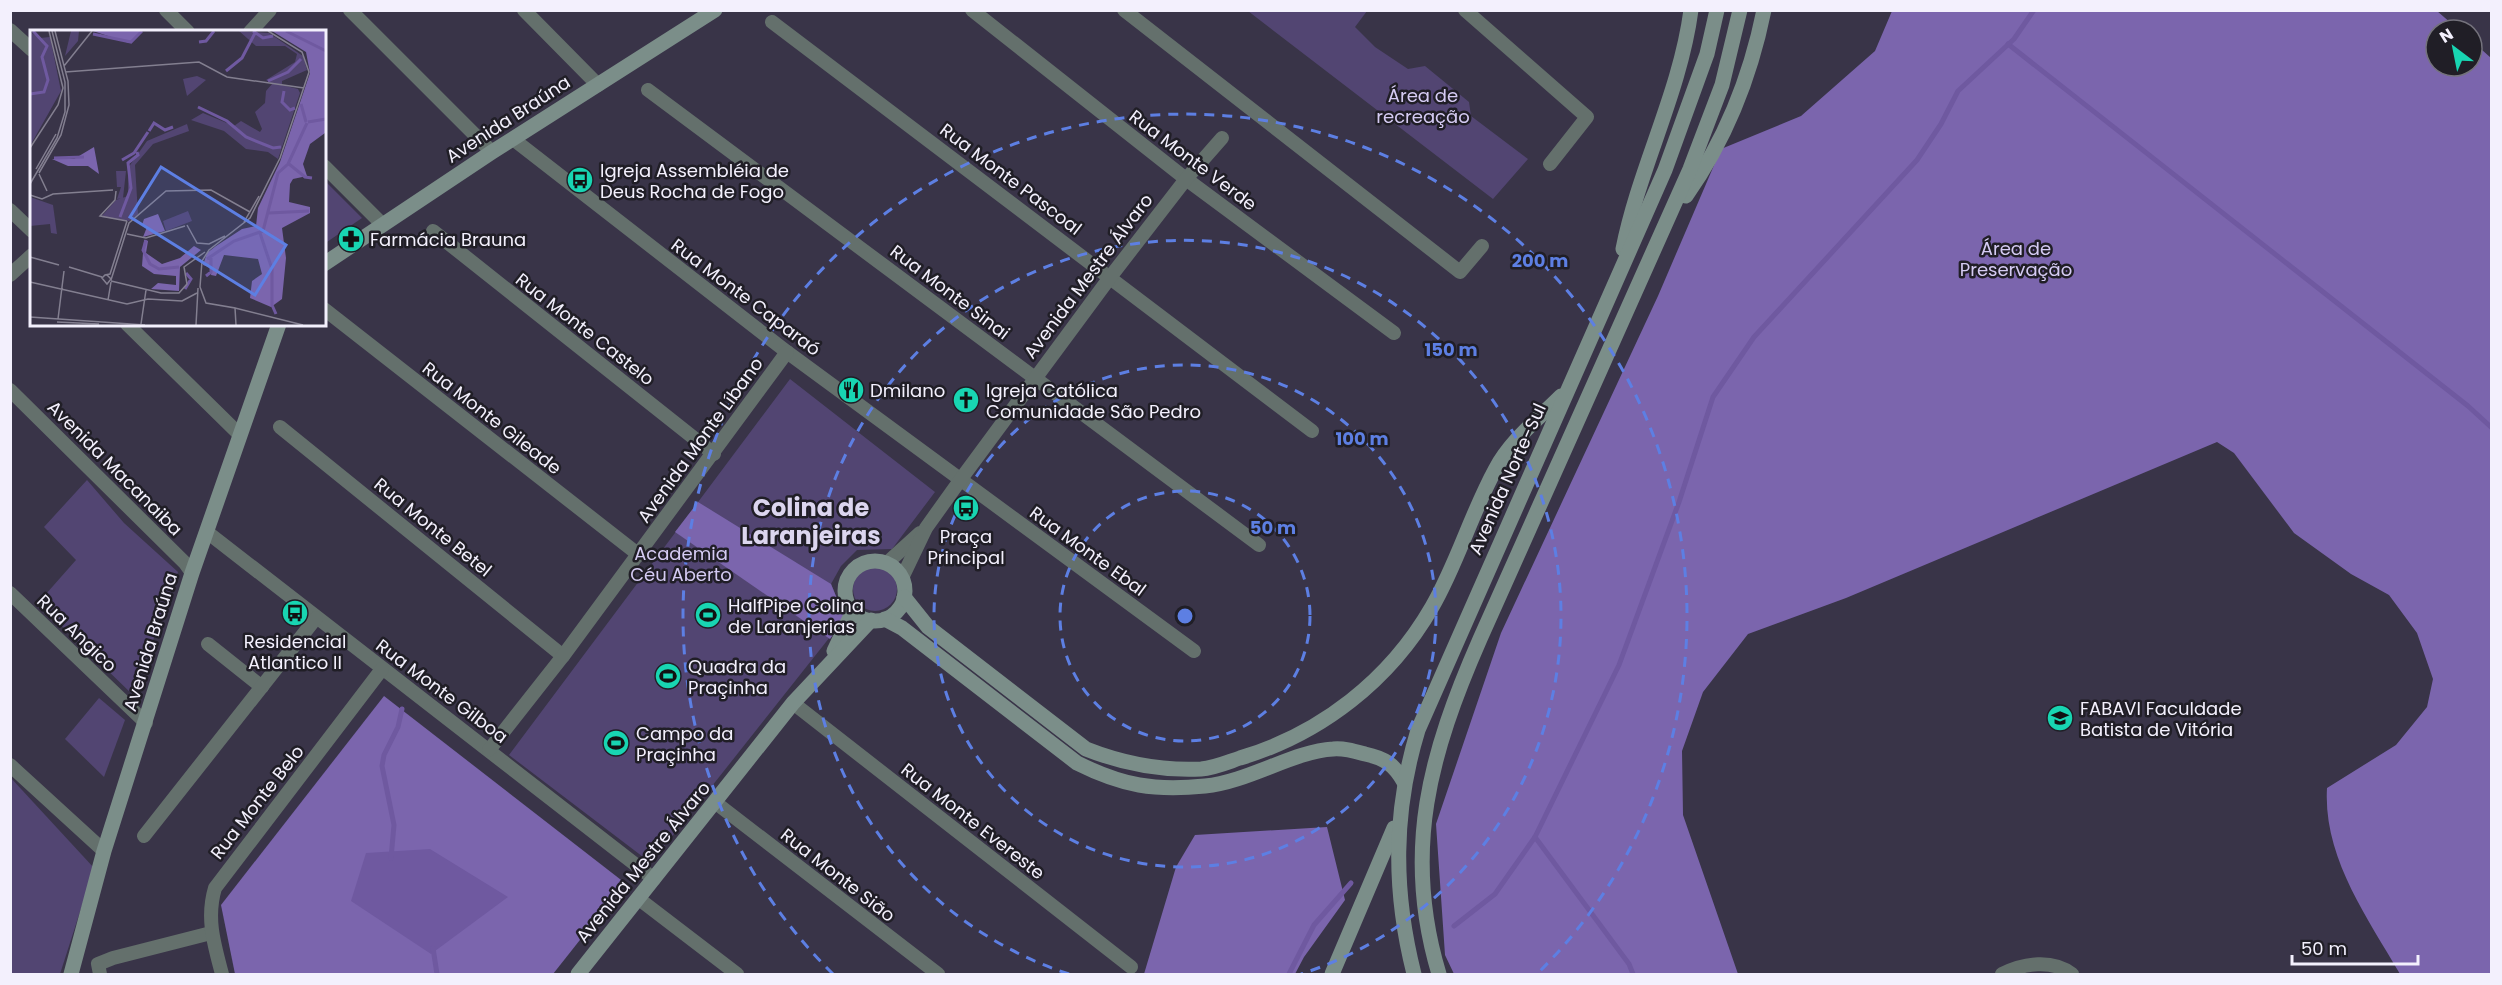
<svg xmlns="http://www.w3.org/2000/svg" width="2502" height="985" viewBox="0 0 2502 985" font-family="Poppins,sans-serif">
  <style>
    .green { fill: #524572 }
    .forest { fill: #7b65ad }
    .water { fill: #6f59a0 }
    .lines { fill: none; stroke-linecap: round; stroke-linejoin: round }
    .stream { stroke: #6f59a0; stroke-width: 5 }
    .street { stroke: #64706c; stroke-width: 14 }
    .secondary { stroke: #7b8e89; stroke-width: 15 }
    .ring { fill: none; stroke: #5d7fe3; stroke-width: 3; stroke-dasharray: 10 8 }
    .labels { text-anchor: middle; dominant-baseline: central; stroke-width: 5; stroke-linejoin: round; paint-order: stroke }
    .park-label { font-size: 18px; fill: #d5cbf3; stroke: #201e26 }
    .street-label { font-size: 18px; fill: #f3f0fd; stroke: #201e26 }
    .poi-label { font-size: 18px; fill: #f3f0fd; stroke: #201e26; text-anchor: start }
    .district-label { font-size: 24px; font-weight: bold; fill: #dcd6ef; stroke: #201e26 }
    .inset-river { fill: none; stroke: #6f59a0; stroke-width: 3 }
    .inset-road { fill: none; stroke: #837f90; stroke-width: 1.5 }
    .view { fill: #5d7fe3; fill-opacity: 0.15; stroke: #5d7fe3; stroke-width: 3 }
    .inset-edge { fill: none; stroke: #f3f0fd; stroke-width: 3 }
    .centre { fill: #5d7fe3; stroke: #201e26; stroke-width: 3 }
    .ring-label { font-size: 18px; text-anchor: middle; font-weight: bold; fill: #5d7fe3; stroke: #201e26; stroke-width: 5; stroke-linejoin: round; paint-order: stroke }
  </style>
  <rect width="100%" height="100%" fill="#393448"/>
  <g class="green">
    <path d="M1248 11H1367L1355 27 1375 47 1408 69 1425 66 1469 102 1471 116 1528 159 1493 199Z"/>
    <path d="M324 180 362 218 324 244Z"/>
    <path d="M790 379 935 492 892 549 857 550 841 566 831 584 845 618 651 863 509 755Z"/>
    <path d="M87 480 124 523 178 572 133 695 38 603 76 560 44 527Z"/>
    <circle cx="875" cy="589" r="22"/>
    <path d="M99 698 125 720 104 777 65 739Z"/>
    <path d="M10 777 94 868 60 974H11Z"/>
  </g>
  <g class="forest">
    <path d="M1892 11H2437L2459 30H2436V66H2472V41L2491 58V974H2400C2367 917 2323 857 2327 788L2396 745 2427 707 2433 679 2417 633 2389 595 2351 574 2294 533 2234 453 2217 442 1846 598 1748 634 1703 692 1682 751 1683 815 1738 974H1454L1445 955 1436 824 1501 633 1658 296 1721 149 1801 116 1875 51Z"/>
    <path d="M698 502 831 584 845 618 830 639 675 532Z"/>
    <path d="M384 696 625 883 553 974H235L221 905Z"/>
    <path d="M1327 827 1345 900 1304 957 1295 974H1144L1176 867 1195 835Z"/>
  </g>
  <path class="water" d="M430 849 508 897 431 954 351 901 366 853Z"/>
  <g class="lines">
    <g class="stream">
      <path d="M2008 44 2468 406 2492 428"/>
      <path d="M1535 837 1629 964 1633 974"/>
      <path d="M391 858 394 825 382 766 384 755 398 727 402 709"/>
      <path d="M1454 926 1495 894 1535 837 1619 665 1679 502 1713 397 1754 337 1917 160 1941 124 1958 91 2014 39 2034 10"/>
      <path d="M433 948 437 974"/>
      <path d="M1289 974 1314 925 1351 883"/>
    </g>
    <g class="street">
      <path d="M166 10 188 32"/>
      <path d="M350 10 492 152"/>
      <path d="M524 10 598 85"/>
      <path d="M972 10 1186 179 1394 333"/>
      <path d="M1124 10 1460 272 1482 246"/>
      <path d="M1465 10 1587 117 1550 164"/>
      <path d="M772 22 1312 431"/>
      <path d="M10 30 32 50"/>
      <path d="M250 32 270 10"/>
      <path d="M648 90 1259 545"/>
      <path d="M513 139 787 352 1194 651"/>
      <path d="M324 166 382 224"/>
      <path d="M10 210 32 231"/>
      <path d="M433 231 714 454"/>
      <path d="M10 275 32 255"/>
      <path d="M324 309 639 555"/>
      <path d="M127 324 240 435"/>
      <path d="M10 390 185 563 192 573"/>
      <path d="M280 427 563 656"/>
      <path d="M207 532 654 879"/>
      <path d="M887 563 920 533"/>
      <path d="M902 578 926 528 961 479 1111 276 1186 179 1222 138"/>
      <path d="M10 593 146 723"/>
      <path d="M208 644 262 687"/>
      <path d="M793 703 1131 967"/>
      <path d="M489 750 563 656 787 352"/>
      <path d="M10 765 104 851"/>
      <path d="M716 803 938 974"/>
      <path d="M144 836 316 618"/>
      <path d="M639 899 737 974"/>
      <path d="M100 974 98 964 113 958 211 933"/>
      <path d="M222 974C214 944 206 918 215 888L382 669"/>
      <path d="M2002 974C2024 963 2052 959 2072 974"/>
    </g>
    <g class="secondary">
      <path d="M1686 196C1726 139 1750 79 1764 10"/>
      <path d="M1623 249C1639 168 1680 93 1691 10"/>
      <path d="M324 264 492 152 715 10"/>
      <circle cx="875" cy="591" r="30"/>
      <path d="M904 597 928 627 1086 749C1124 764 1160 771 1201 769 1214 768 1228 762 1240 758 1321 734 1390 680 1432 607 1457 564 1471 514 1495 470 1510 441 1538 419 1561 396"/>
      <path d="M885 619 902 628 1077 763C1123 786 1154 791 1205 786 1248 782 1294 751 1333 749 1344 748 1354 751 1365 754 1384 758 1394 764 1404 782"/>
      <path d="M834 651 853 611"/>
      <path d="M71 974 104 851 192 573 279 324"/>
      <path d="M578 974 793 703 871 620"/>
      <path d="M1332 974 1394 828"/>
      <path d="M1414 974C1393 891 1393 812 1418 730L1665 170 1707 54 1717 10"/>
      <path d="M1439 974C1402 851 1430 753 1480 639L1690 169 1722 85 1740 10"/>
    </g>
  </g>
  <g class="ring">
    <circle cx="1185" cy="616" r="125"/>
    <circle cx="1185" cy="616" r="251"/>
    <path d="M1069 974A376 376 0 1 1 1301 974"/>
    <path d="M833 974A502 502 0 1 1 1537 974"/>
  </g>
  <defs>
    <symbol id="bus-disc" viewBox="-11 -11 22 22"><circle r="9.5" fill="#18d5b2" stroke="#201e26"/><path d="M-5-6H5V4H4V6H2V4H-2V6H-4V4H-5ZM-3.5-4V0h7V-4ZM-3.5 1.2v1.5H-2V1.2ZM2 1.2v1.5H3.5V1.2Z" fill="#111"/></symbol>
    <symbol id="pharmacy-disc" viewBox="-11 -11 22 22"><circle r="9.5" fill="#18d5b2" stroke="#201e26"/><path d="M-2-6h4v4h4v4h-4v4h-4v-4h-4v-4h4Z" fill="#111"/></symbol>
    <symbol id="restaurant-disc" viewBox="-11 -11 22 22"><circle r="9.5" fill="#18d5b2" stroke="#201e26"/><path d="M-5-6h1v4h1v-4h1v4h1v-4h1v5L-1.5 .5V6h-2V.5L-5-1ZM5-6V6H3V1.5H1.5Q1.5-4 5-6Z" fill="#111"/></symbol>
    <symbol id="church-disc" viewBox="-11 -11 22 22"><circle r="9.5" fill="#18d5b2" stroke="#201e26"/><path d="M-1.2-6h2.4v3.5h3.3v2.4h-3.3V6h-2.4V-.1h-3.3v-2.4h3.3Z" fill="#111"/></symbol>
    <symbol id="stadium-disc" viewBox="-11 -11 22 22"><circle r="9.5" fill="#18d5b2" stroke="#201e26"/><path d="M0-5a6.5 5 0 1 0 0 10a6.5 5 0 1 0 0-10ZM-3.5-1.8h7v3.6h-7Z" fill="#111"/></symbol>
    <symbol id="university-disc" viewBox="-11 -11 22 22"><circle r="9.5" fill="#18d5b2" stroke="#201e26"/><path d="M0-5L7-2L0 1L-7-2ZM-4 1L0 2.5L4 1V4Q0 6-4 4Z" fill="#111"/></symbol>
  </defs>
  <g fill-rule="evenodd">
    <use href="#bus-disc" x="565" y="165" width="30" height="30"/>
    <use href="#pharmacy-disc" x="336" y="224" width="30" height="30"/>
    <use href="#restaurant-disc" x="836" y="375" width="30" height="30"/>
    <use href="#church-disc" x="951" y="385" width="30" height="30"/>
    <use href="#bus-disc" x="951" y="493" width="30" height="30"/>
    <use href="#bus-disc" x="280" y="598" width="30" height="30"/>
    <use href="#stadium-disc" x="693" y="600" width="30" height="30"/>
    <use href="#stadium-disc" x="653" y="661" width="30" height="30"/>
    <use href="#university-disc" x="2045" y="703" width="30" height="30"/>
    <use href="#stadium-disc" x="601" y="728" width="30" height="30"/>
  </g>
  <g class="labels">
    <g class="park-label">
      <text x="1423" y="95">Área de<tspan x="1423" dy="21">recreação</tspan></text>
      <text x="2016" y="248">Área de<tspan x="2016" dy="21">Preservação</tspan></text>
      <text x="681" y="553">Academia<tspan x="681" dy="21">Céu Aberto</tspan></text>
    </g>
    <g class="street-label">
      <text transform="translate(508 119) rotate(-33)">Avenida Braúna</text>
      <text transform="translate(1193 160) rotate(37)">Rua Monte Verde</text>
      <text transform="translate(1011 179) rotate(37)">Rua Monte Pascoal</text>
      <text transform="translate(1088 276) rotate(-53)">Avenida Mestre Álvaro</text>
      <text transform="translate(950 292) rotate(37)">Rua Monte Sinai</text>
      <text transform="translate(746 297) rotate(37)">Rua Monte Caparaó</text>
      <text transform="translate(585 329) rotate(38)">Rua Monte Castelo</text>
      <text transform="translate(492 418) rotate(38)">Rua Monte Gileade</text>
      <text transform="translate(700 440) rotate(-54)">Avenida Monte Líbano</text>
      <text transform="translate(115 468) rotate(45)">Avenida Macanaiba</text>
      <text transform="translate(1507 479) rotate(-66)">Avenida Norte-Sul</text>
      <text transform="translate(433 527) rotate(39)">Rua Monte Betel</text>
      <text transform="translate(1088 551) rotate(36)">Rua Monte Ebal</text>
      <text transform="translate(77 633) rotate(44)">Rua Angico</text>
      <text transform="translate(150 642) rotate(-73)">Avenida Braúna</text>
      <text transform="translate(442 691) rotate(37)">Rua Monte Gilboa</text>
      <text transform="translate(257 802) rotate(-52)">Rua Monte Belo</text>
      <text transform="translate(973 821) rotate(38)">Rua Monte Evereste</text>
      <text transform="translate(643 862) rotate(-51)">Avenida Mestre Álvaro</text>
      <text transform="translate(838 875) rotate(38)">Rua Monte Sião</text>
    </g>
    <g class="poi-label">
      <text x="600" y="170">Igreja Assembléia de<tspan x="600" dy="21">Deus Rocha de Fogo</tspan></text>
      <text x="370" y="239">Farmácia Brauna</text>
      <text x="870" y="390">Dmilano</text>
      <text x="986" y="390">Igreja Católica<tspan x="986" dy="21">Comunidade São Pedro</tspan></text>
      <text x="966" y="536" text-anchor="middle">Praça<tspan x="966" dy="21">Principal</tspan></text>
      <text x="728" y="605">HalfPipe Colina<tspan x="728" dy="21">de Laranjerias</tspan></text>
      <text x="295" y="641" text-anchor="middle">Residencial<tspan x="295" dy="21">Atlantico II</tspan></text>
      <text x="688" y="666">Quadra da<tspan x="688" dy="21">Praçinha</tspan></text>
      <text x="2080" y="708">FABAVI Faculdade<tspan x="2080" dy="21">Batista de Vitória</tspan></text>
      <text x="636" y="733">Campo da<tspan x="636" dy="21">Praçinha</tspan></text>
    </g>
    <g class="district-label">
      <text x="811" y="507">Colina de<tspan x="811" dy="28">Laranjeiras</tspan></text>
    </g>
  </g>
  <g transform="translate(30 30)">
    <rect width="296" height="296" fill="#393448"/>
    <path d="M41 1H49L48 11 35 26ZM209 1 239 3 273 26 277 40 252 51V55L268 59 270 63 248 129 238 122 216 119 194 101 161 90 173 83 204 96 211 91 230 102 232 99 225 82 235 73 236 61 242 54 236 50 265 32 267 24 255 16H226ZM0 2 10 8 20 7 31 61 0 116ZM167 46 176 50 157 66 153 49ZM157 94 159 101 123 114 105 135 108 184 99 191 71 187 86 170 98 166V138L117 111ZM86 141H96L93 168 87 169 91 157H87ZM0 167 23 175 27 204 21 203 20 194 0 196ZM158 181 162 191 136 201 133 191Z" fill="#524572"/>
    <path d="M63 1H112L99 13ZM242 1H295V103L280 114 273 134 277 146 263 149 260 154 259 172 280 177V183L252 198 256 228 252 269 241 277 220 268 222 251 232 244 228 229 194 225 186 246 181 245 182 238 173 235 177 223 186 216 212 199 226 196 228 178 250 132 280 43 276 22ZM64 117 69 144 58 136H38L22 129H44ZM128 184 135 201 113 207 117 197 112 195 114 189ZM114 210 118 211 116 223 132 234 150 228 164 216 171 220 150 237 149 261 121 259 128 253 146 255V246L124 244 112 236Z" fill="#7b65ad"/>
    <path class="inset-river" d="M223 1 233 8 243 6M256 1 296 21M63 4 101 12 112 1M169 12 176 11 184 1M196 41 212 28 225 3M238 51 258 42 271 29M254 61 252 72 260 80 265 78M0 64 14 62 18 50 12 27 17 16 3 1M271 74 276 92M168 77 197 91 216 107 243 118 251 117M278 92 296 89M119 101 124 93 135 100 143 97M24 128 54 127M92 130 104 123 118 102M259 134 275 147 282 148M239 183 279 181M90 187 101 158 98 133 108 125 107 122M230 203 242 239V275L246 284M116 210 113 220 120 234 129 239 149 237M177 229 204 211 233 201 248 143 258 134 277 93M176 246 181 242V228M155 259 161 249 156 243"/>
    <path class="inset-road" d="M34 36 62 1M35 42 169 32 197 47 274 58M0 118 28 75 33 58 19 1M6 139 26 104M9 143 31 105 39 75 38 51 25 1M9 144 17 161M0 154 27 108 35 82V52L22 1M86 161 85 170 70 186 97 191M0 165 12 169 23 164 83 160M214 192 229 166M157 195 167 213 179 214 195 206M97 204 116 208 155 196M0 227 29 235M39 237 72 247M77 245 81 249 77 254 72 248 75 245 80 244 97 191M81 250 99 193 136 161 181 160 220 182M81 251 131 263H149L157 254 154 237 175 222M0 252 97 274 118 269 152 271 167 263M78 270 81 252M205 278 273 295M0 287 115 295M28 289 34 241M27 292 69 294M111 294 116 260M166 295 168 258M206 295 205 278 176 273 170 257 172 231 179 220 220 188 250 128 279 42 272 22 238 1"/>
    <path class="view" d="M131 137 256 215 225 265 100 187Z"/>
    <rect width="296" height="296" class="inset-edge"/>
  </g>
  <circle cx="1185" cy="616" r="9" class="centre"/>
  <g class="ring-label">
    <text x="1540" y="267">200 m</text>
    <text x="1451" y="356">150 m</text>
    <text x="1362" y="445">100 m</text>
    <text x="1273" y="534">50 m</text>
  </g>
  <rect width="2502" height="985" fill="none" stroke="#f3f0fd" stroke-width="24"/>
  <g transform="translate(2454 48) rotate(328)"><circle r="28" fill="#201e26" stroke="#74727c" stroke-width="1.5"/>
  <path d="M0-4.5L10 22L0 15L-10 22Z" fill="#18d5b2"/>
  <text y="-9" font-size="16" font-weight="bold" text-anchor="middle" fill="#f3f0fd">N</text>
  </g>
  <path d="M2292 955v9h126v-9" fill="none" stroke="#f3f0fd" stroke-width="3"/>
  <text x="2301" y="955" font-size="18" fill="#f3f0fd" stroke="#201e26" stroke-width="4.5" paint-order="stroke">50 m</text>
</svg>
